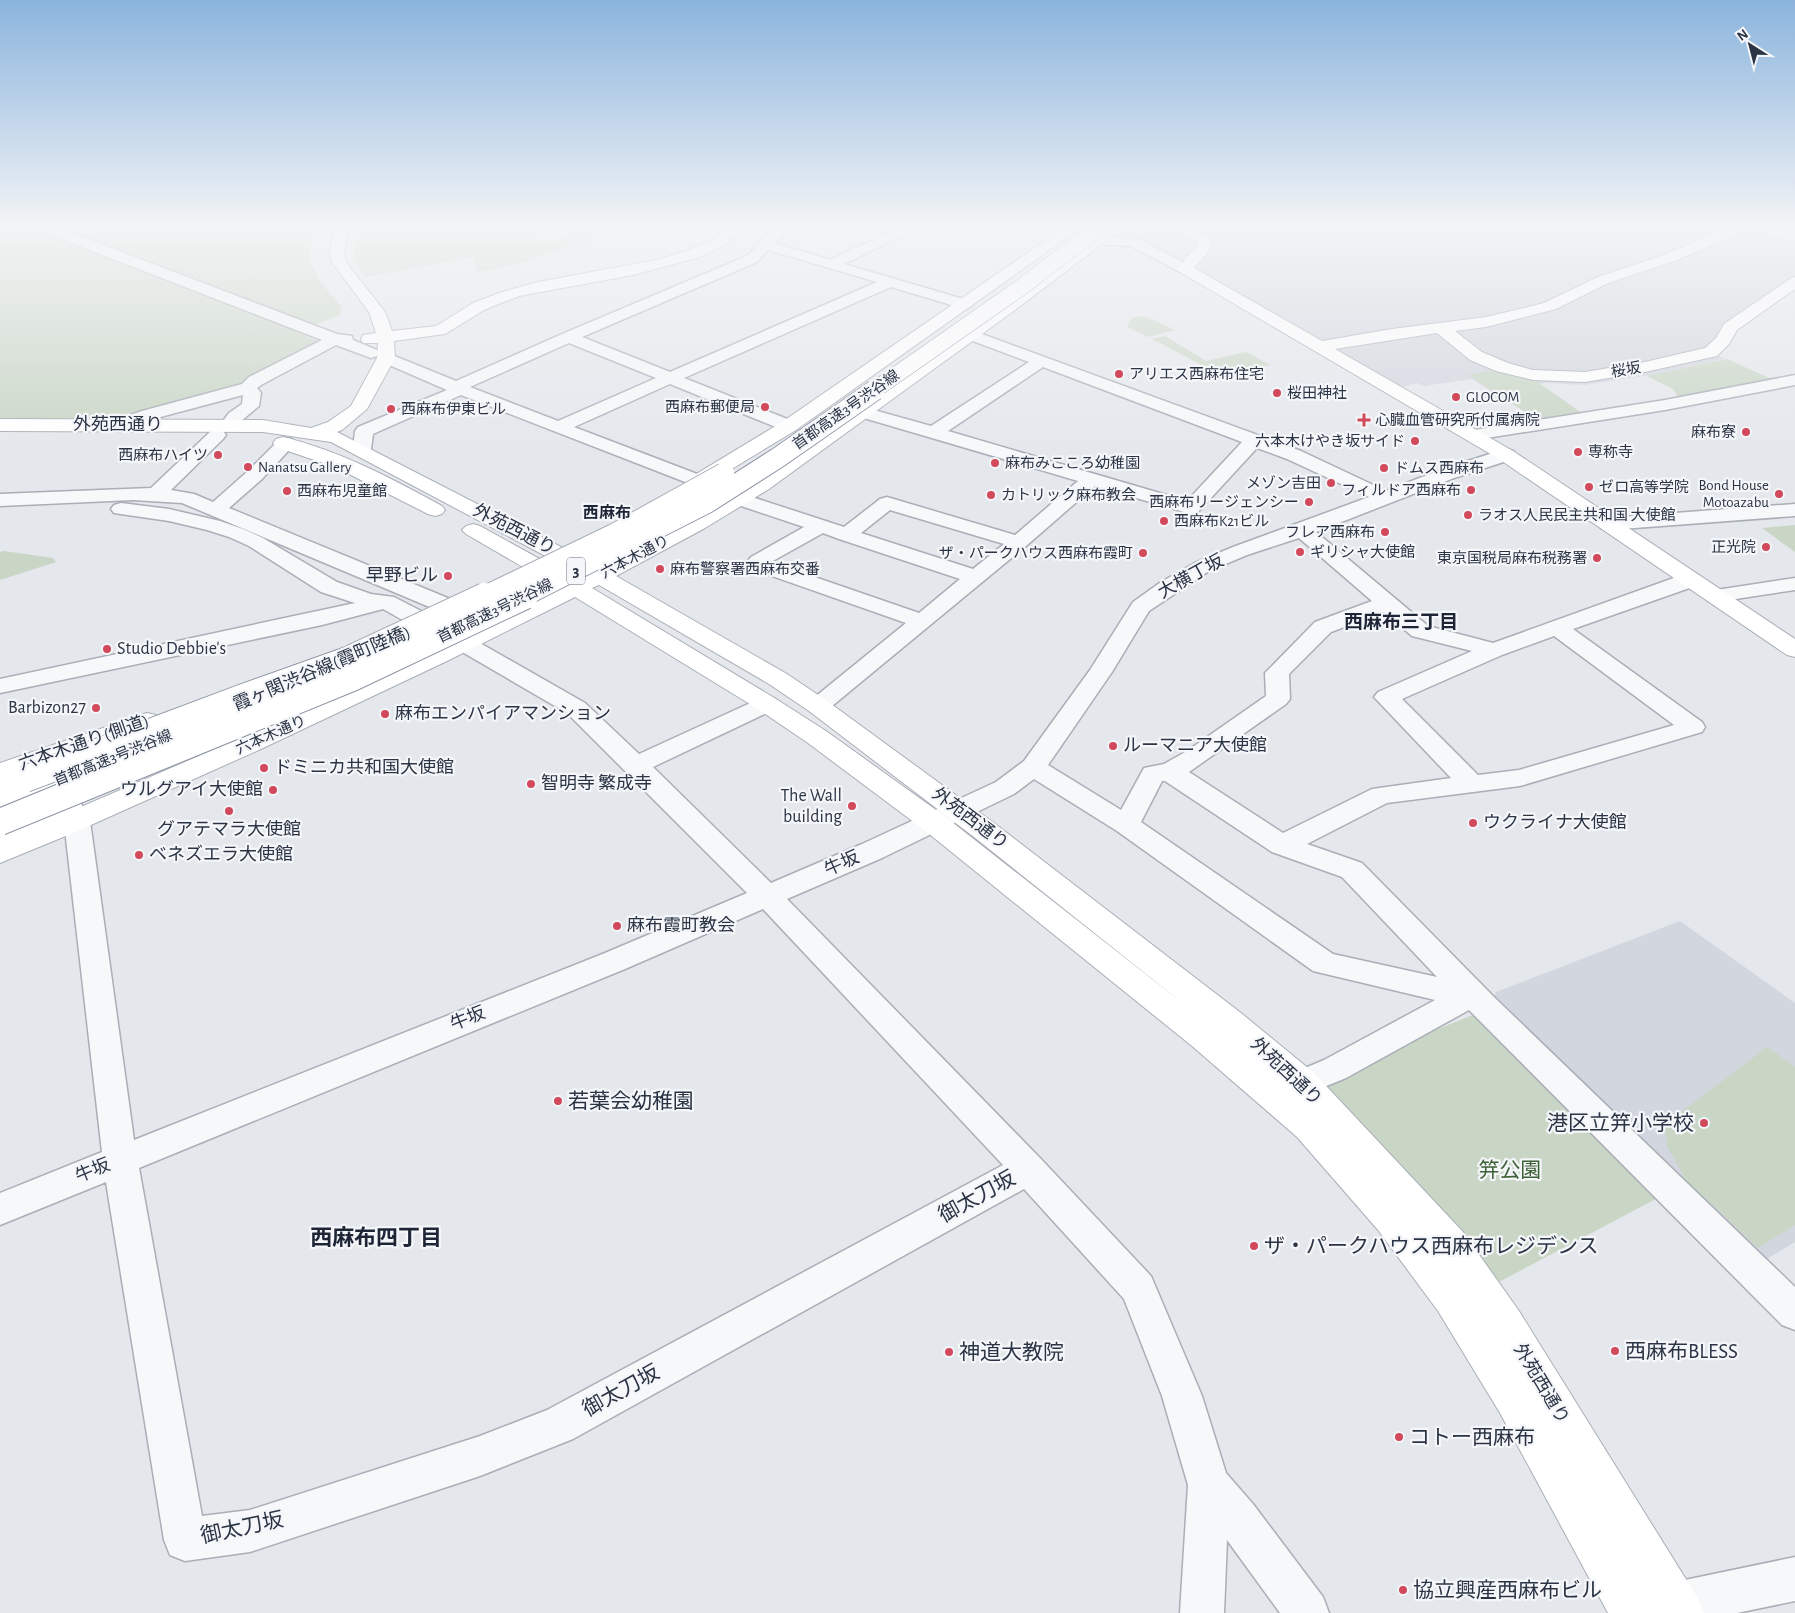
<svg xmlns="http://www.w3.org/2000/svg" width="1795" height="1613" viewBox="0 0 1795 1613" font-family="'Alegreya Sans','Noto Sans JP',sans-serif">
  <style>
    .built { fill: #d2d6de }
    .green { fill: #c9d6c5 }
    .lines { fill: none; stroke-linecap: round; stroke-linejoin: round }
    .street-casing { stroke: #a9aeb7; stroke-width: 3 }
    .secondary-casing { stroke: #a9aeb7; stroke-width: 2 }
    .highway-casing { stroke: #8b94a3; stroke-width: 2 }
    .street { fill: #f7f8fa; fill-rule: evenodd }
    .secondary { fill: #fff; fill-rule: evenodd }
    .highway { fill: #fff; fill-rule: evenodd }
    .secondary-bridge-far1-casing { stroke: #a9aeb7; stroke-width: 22; stroke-linecap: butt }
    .secondary-bridge-casing { stroke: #a9aeb7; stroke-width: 28; stroke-linecap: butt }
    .highway-bridge-far2-casing { stroke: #8b94a3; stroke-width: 17; stroke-linecap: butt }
    .highway-bridge-far1-casing { stroke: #8b94a3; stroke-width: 22; stroke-linecap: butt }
    .highway-bridge-casing { stroke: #8b94a3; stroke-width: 28; stroke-linecap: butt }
    .secondary-bridge-far1 { stroke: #fff; stroke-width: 20 }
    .secondary-bridge { stroke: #fff; stroke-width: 26 }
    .highway-bridge-far2 { stroke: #fff; stroke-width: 16 }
    .highway-bridge-far1 { stroke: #fff; stroke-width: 20 }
    .highway-bridge { stroke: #fff; stroke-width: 26 }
    .poi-dot { fill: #d1495b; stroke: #f4f6f9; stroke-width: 2 }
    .labels { text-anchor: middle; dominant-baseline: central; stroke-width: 4.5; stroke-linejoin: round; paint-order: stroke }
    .far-street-label { font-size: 15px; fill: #2b3445; stroke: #f4f6f9 }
    .far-poi-label { font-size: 15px; fill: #2b3445; stroke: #f4f6f9; text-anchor: start }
    .far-quarter-label { font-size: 16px; font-weight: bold; fill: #1d2536; stroke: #f4f6f9 }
    .shield { fill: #f4f6f9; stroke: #676e7b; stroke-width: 1 }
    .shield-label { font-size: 16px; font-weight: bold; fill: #2b3445 }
    .street-label { font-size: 18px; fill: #2b3445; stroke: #f4f6f9 }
    .poi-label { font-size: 18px; fill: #2b3445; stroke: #f4f6f9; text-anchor: start }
    .neighbourhood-label { font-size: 19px; font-weight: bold; fill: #1d2536; stroke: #f4f6f9 }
    .near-poi-label { font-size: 21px; fill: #2b3445; stroke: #f4f6f9; text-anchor: start }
    .near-park-label { font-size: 21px; fill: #3f6138; stroke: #f4f6f9 }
    .near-street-label { font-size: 21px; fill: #2b3445; stroke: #f4f6f9 }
    .near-neighbourhood-label { font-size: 22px; font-weight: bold; fill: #1d2536; stroke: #f4f6f9 }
  </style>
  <rect width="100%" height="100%" fill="#e4e7ec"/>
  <g class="built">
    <path d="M1123 227H1795V276L1779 285 1725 325 1716 339 1706 349 1725 359 1657 374 1584 385 1546 383 1492 392 1472 379 1424 386 1417 383 1398 388 1138 240 1114 236Z"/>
    <path d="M1680 921 1795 1003V1242L1760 1263 1492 1005 1496 992Z"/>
  </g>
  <g class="green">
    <path d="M0 227H315C301 266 319 279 342 307L340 315 296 332 320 342 242 386 117 420H0Z"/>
    <path d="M357 227H518L545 241C560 237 602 220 614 232L512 266 478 272 473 257 366 277C350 255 352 253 357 227Z"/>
    <path d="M1140 316 1149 318 1175 330 1148 337 1127 327C1130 319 1132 317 1140 316Z"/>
    <path d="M1165 336 1206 361 1246 352 1270 365 1223 376 1152 339Z"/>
    <path d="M1727 359 1774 380 1679 399 1673 389 1647 376Z"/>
    <path d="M1502 368 1529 376 1582 413 1536 419 1468 375Z"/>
    <path d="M1795 525V552L1762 528Z"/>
    <path d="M4 551 53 558 56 562 0 580V552Z"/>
    <path d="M1478 1013 1671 1191 1482 1291 1302 1083Z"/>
    <path d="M1767 1047 1795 1067V1225L1758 1248 1686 1180 1668 1148 1664 1125Z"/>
  </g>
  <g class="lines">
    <defs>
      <g id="street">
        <path d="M37 227H56L337 334 352 336 353 340 377 350 379 353 377 356 371 358 336 345 261 385 257 388 261 393 259 406 241 421 235 429 229 430 223 429 220 425 229 413 242 404 243 395C214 403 185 410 157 418 144 422 129 431 116 428L113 424 116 420 142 411 242 384 249 377 322 340 38 230Z"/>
        <path d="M775 227H789L775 243 830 260 901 227H919L844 264 970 301 973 304 970 307 965 309 891 287 684 378 795 422 798 426 795 430 789 431 783 430 670 384 574 427 705 477 708 481 705 485 698 487 461 395 373 434 371 449 368 453 362 455 356 453 353 449 355 431 358 427 447 390 380 361 378 358 380 355H392L456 381 562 334 747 256ZM768 250 877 282 670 372 582 337 757 262ZM569 343 656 378 558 421 470 387Z"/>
        <path d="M1097 237 1139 239 1190 266 1192 269 1190 272H1180L1131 246 1092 244 1090 241Z"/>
        <path d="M971 330 1301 451 1386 491 1440 470 1499 451 1506 449 1513 451 1515 455 1513 459 1454 478 1316 532 1428 626 1493 643 1682 575 1690 574 1698 575 1701 580 1698 585 1573 629 1702 722 1705 727 1702 732 1520 786 1387 803 1307 844 1362 863 1495 998 1795 1287V1330L1782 1325 1469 1010 1346 1078 1302 1096 1291 1092 1286 1083 1291 1074 1324 1060 1435 1000 1313 971 1117 831 1034 779 1014 794 882 858 787 899 1040 1158 1151 1276 1202 1396 1226 1473 1253 1504 1323 1597 1329 1613H1280L1227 1540 1224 1613H1180L1188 1485 1162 1396 1124 1299 1024 1189 573 1439 480 1476 250 1552 185 1561 170 1555 164 1540 106 1182 0 1225V1193L102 1152 64 821 68 815 77 812 86 815 90 821 134 1140 605 953 747 893 567 713 457 649 454 644 457 639 465 637 473 639 585 703 639 754 759 699 767 697 775 699 779 704 775 709 653 767 771 883 862 844 996 782 1024 761 1090 670 1133 602 1161 582 1195 563 1233 547 1369 497 1287 459 1257 448 1198 512 1191 514 1095 486 1026 546 826 711 818 713 810 711 806 706 810 701 906 623 752 569 748 561 751 557 804 527 732 503 729 499 732 495 739 493 746 495 844 527 880 499 887 497 1015 535 1078 481 857 416 854 412 857 408 863 407 931 426 1029 362 965 338 963 335 965 332ZM1043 367 1242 442 1187 501 948 431ZM890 510 1004 544 973 569 861 533ZM823 533 839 539 960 579 919 613 771 562ZM1299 538 1372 601 1315 622 1265 673 1266 696 1187 751 1164 764 1144 768 1121 810 1048 765 1112 672 1149 611 1209 571 1247 555ZM1384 612 1412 636 1472 651 1378 692 1374 697 1451 778 1372 789 1283 833 1189 772 1286 704 1290 699 1289 674 1331 632ZM1554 636 1674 725 1519 770 1478 775 1402 699 1502 655ZM1162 781H1165L1272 852 1342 877 1437 977 1333 954 1141 822ZM763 909 1003 1165 547 1410 480 1436 250 1510 202 1516 139 1168 625 969Z"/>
        <path d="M1795 375V385L1665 410 1474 440 1468 439 1465 435 1468 431 1474 430 1665 400Z"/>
        <path d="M217 430 223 431 226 435 223 439 171 490 194 494 213 502 248 471 280 439 286 438 292 439 295 443 292 447 262 479 229 508 455 601 458 606 455 611 447 613 439 611 182 503 133 500 0 506V494L151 488 211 431Z"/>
        <path d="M121 503 169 509 220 521 243 529 263 538 337 582 371 594 394 597 427 614 430 619 427 624C411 628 397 616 383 609L322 625 0 693V679L355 603 321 592 249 546 229 537 207 530 169 521 114 513 111 509 114 505Z"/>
        <path d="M1795 504V516L1608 530 1601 528 1598 524 1601 520 1608 518Z"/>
        <path d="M1795 578V590L1716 602 1708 601 1705 596 1708 591 1716 590Z"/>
        <path d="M1795 1557V1601L1737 1613H1610L1616 1597 1632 1591Z"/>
      </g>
      <g id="secondary">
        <path d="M335 227H349L344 252 346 262 385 312 392 331 436 326 473 303 502 292 538 282 661 259 690 250 714 239 728 227H744L724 245 700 257 633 275 519 296 484 310 445 334 394 341 395 358 367 409 342 430 337 432 600 567 691 519 755 481 1003 304 1092 238 1103 227H1118L1102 244 1015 310 769 489 705 528 616 576 787 674 827 701 994 823 1241 1013 1314 1073 1463 1232 1519 1311 1697 1597 1704 1613H1608L1500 1413 1438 1311 1378 1230 1297 1137 1192 1046 923 829 808 743 758 709 575 597 447 661 261 749 73 833 0 863V842L305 710 559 588 466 534 462 530 466 526 473 524 480 526 576 579 583 576 331 442 263 432 0 431V419L263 420 311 428 328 422 351 406 377 358 378 343H363L361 339 363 335 376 333 369 312 332 262 330 252ZM599 585 769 684 809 711 974 837 1185 1005 943 815 826 731 776 699 592 588Z"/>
        <path d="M1065 227H1082L796 430 702 487 695 489 688 487 685 483 688 479 782 422Z"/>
        <path d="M1168 227C1189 227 1200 225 1213 243L1206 255 1194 268 1322 341 1392 329 1486 317 1532 306 1544 303 1598 277 1664 255 1729 227H1749L1747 230 1674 261 1608 283 1556 309 1486 327 1455 331 1482 352 1508 363 1533 370 1585 372 1645 362 1705 348 1716 338 1724 324 1790 279 1795 277V289L1737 330 1729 344 1717 356 1645 372 1585 382 1533 380 1496 371 1470 360 1437 333 1335 349 1513 451 1795 639V657L1787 655 1499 459 1180 272 1177 269 1199 243 1193 237 1170 230Z"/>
        <path d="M1749 227H1774L1795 233V241L1751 230Z"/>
        <path d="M283 437C340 451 391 478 442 506L445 510 442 514 435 516 428 514 335 467 276 447 273 443 276 439Z"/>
        <path d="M147 713 156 715 160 721 156 727 0 781V763Z"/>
        <path d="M57 768 66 771 70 777 66 783 0 809V790Z"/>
      </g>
      <g id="highway">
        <path d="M25 770 34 773 38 779 34 785 0 798V779Z"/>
        <path d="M71 801 81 803 85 810 81 817 0 849V828Z"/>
      </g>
    </defs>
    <use href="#street" class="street-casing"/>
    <use href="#secondary" class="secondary-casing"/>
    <use href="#highway" class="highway-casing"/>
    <use href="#street" class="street"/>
    <use href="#secondary" class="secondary"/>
    <use href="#highway" class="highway"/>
    <defs>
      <path id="secondary-bridge-far1" d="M483 597 614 534 724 473"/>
      <path id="secondary-bridge" d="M352 658 485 596"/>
      <path id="highway-bridge-far2" d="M873 391 1023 286 1100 227"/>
      <path id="highway-bridge-far1" d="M522 597 707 503 779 457 875 390"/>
      <g id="highway-bridge">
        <path d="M25 779 241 698 376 650"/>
        <path d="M0 822 352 678 525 596"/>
      </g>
    </defs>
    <use href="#secondary-bridge-far1" class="secondary-bridge-far1-casing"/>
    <use href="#secondary-bridge" class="secondary-bridge-casing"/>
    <use href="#highway-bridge-far2" class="highway-bridge-far2-casing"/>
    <use href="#highway-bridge-far1" class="highway-bridge-far1-casing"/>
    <use href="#highway-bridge" class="highway-bridge-casing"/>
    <use href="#secondary-bridge-far1" class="secondary-bridge-far1"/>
    <use href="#secondary-bridge" class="secondary-bridge"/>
    <use href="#highway-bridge-far2" class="highway-bridge-far2"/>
    <use href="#highway-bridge-far1" class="highway-bridge-far1"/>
    <use href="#highway-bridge" class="highway-bridge"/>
  </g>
  <linearGradient id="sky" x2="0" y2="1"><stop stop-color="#8bb4dd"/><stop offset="0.5" stop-color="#f3f4f6"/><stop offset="1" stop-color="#f3f4f6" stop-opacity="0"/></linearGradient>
  <rect width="1795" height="453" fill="url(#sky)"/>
  <g class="poi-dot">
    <circle cx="1119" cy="374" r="5"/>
    <circle cx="1277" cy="393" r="5"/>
    <circle cx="1456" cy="397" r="5"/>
    <circle cx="765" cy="407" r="5"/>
    <circle cx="391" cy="409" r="5"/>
    <path d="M1361.5 412.5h5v5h5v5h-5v5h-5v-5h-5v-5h5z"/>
    <circle cx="1746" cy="432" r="5"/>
    <circle cx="1415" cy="441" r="5"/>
    <circle cx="1578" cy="452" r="5"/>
    <circle cx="218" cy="455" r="5"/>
    <circle cx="995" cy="463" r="5"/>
    <circle cx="248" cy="467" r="5"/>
    <circle cx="1384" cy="468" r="5"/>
    <circle cx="1331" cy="483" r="5"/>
    <circle cx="1589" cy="487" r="5"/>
    <circle cx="1471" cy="490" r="5"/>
    <circle cx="287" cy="491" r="5"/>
    <circle cx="1779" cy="494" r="5"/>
    <circle cx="991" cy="495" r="5"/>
    <circle cx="1309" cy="502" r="5"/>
    <circle cx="1468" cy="515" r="5"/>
    <circle cx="1164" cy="521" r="5"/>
    <circle cx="1385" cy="532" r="5"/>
    <circle cx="1766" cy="547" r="5"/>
    <circle cx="1300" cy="552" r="5"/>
    <circle cx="1143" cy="553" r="5"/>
    <circle cx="1597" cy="558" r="5"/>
    <circle cx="660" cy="569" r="5"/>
    <circle cx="448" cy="576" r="5"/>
    <circle cx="107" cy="649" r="5"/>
    <circle cx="96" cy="708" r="5"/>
    <circle cx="385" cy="714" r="5"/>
    <circle cx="1113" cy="746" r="5"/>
    <circle cx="264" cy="768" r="5"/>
    <circle cx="531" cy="784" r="5"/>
    <circle cx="273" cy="790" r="5"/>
    <circle cx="852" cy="806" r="5"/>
    <circle cx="229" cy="811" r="5"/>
    <circle cx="1473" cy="823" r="5"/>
    <circle cx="139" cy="855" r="5"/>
    <circle cx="617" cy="926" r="5"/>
    <circle cx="558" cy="1101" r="5"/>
    <circle cx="1704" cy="1123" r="5"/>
    <circle cx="1254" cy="1246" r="5"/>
    <circle cx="1615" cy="1351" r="5"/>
    <circle cx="949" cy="1352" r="5"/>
    <circle cx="1399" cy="1437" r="5"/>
    <circle cx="1403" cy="1590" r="5"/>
  </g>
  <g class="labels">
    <g class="far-street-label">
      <text transform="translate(1626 370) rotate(-10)">桜坂</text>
      <text transform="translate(846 410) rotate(-35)">首都高速3号渋谷線</text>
      <text transform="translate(635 557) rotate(-28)">六本木通り</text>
      <text transform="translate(495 611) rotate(-26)">首都高速3号渋谷線</text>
      <text transform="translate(271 735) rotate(-24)">六本木通り</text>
      <text transform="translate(113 758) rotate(-22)">首都高速3号渋谷線</text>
    </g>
    <g class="far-poi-label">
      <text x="1129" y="374">アリエス西麻布住宅</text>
      <text x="1287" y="393">桜田神社</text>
      <text x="1466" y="397">GLOCOM</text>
      <text x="755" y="407" text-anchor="end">西麻布郵便局</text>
      <text x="401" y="409">西麻布伊東ビル</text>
      <text x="1375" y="420">心臓血管研究所付属病院</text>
      <text x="1736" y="432" text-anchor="end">麻布寮</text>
      <text x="1405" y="441" text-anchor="end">六本木けやき坂サイド</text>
      <text x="1588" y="452">専称寺</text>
      <text x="208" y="455" text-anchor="end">西麻布ハイツ</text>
      <text x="1005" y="463">麻布みこころ幼稚園</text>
      <text x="258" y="467">Nanatsu Gallery</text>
      <text x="1394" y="468">ドムス西麻布</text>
      <text x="1321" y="483" text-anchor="end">メゾン吉田</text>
      <text x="1769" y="485" text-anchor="end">Bond House<tspan x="1769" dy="17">Motoazabu</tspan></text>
      <text x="1599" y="487">ゼロ高等学院</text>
      <text x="1461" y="490" text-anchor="end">フィルドア西麻布</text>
      <text x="297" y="491">西麻布児童館</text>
      <text x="1001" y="495">カトリック麻布教会</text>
      <text x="1299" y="502" text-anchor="end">西麻布リージェンシー</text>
      <text x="1478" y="515">ラオス人民民主共和国 大使館</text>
      <text x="1174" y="521">西麻布K21ビル</text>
      <text x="1375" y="532" text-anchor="end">フレア西麻布</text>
      <text x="1756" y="547" text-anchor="end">正光院</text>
      <text x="1310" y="552">ギリシャ大使館</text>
      <text x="1133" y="553" text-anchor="end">ザ・パークハウス西麻布霞町</text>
      <text x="1587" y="558" text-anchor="end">東京国税局麻布税務署</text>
      <text x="670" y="569">麻布警察署西麻布交番</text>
    </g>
    <g class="far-quarter-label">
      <text x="607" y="513">西麻布</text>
    </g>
    <rect class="shield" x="567" y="557.5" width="18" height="27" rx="4"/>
    <g class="shield-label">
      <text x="576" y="571">3</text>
    </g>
    <g class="street-label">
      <text x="118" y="425">外苑西通り</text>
      <text transform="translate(514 530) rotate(27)">外苑西通り</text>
      <text transform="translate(1191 577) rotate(-29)">大横丁坂</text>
      <text transform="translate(322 669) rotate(-23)">霞ヶ関渋谷線(霞町陸橋)</text>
      <text transform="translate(84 743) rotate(-19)">六本木通り(側道)</text>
      <text transform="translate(970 819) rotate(37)">外苑西通り</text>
      <text transform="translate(842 864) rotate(-24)">牛坂</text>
      <text transform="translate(468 1019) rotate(-22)">牛坂</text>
      <text transform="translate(1286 1072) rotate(43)">外苑西通り</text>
      <text transform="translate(93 1171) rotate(-22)">牛坂</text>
      <text transform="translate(1541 1384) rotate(59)">外苑西通り</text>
    </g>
    <g class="poi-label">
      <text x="438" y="576" text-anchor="end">早野ビル</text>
      <text x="117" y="649">Studio Debbie's</text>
      <text x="86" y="708" text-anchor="end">Barbizon27</text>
      <text x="395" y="714">麻布エンパイアマンション</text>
      <text x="1123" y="746">ルーマニア大使館</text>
      <text x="274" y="768">ドミニカ共和国大使館</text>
      <text x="541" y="784">智明寺 繁成寺</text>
      <text x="263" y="790" text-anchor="end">ウルグアイ大使館</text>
      <text x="842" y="796" text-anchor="end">The Wall<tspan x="842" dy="21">building</tspan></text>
      <text x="1483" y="823">ウクライナ大使館</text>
      <text x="229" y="830" text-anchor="middle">グアテマラ大使館</text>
      <text x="149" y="855">ベネズエラ大使館</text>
      <text x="627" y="926">麻布霞町教会</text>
    </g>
    <g class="neighbourhood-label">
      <text x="1401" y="622">西麻布三丁目</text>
    </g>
    <g class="near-poi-label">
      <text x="568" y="1101">若葉会幼稚園</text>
      <text x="1694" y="1123" text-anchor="end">港区立笄小学校</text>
      <text x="1264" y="1246">ザ・パークハウス西麻布レジデンス</text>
      <text x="1625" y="1351">西麻布BLESS</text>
      <text x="959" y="1352">神道大教院</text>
      <text x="1409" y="1437">コトー西麻布</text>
      <text x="1413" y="1590">協立興産西麻布ビル</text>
    </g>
    <g class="near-park-label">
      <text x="1510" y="1170">笄公園</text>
    </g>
    <g class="near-street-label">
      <text transform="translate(977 1197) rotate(-29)">御太刀坂</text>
      <text transform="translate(621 1391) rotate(-29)">御太刀坂</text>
      <text transform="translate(242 1528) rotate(-12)">御太刀坂</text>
    </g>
    <g class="near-neighbourhood-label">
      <text x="376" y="1238">西麻布四丁目</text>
    </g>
  </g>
  <g transform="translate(1750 45) rotate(324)" stroke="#f4f6f9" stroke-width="4" paint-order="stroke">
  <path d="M0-4L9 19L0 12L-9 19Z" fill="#2b3445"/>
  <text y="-8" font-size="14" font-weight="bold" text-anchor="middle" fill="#2b3445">N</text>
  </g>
</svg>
